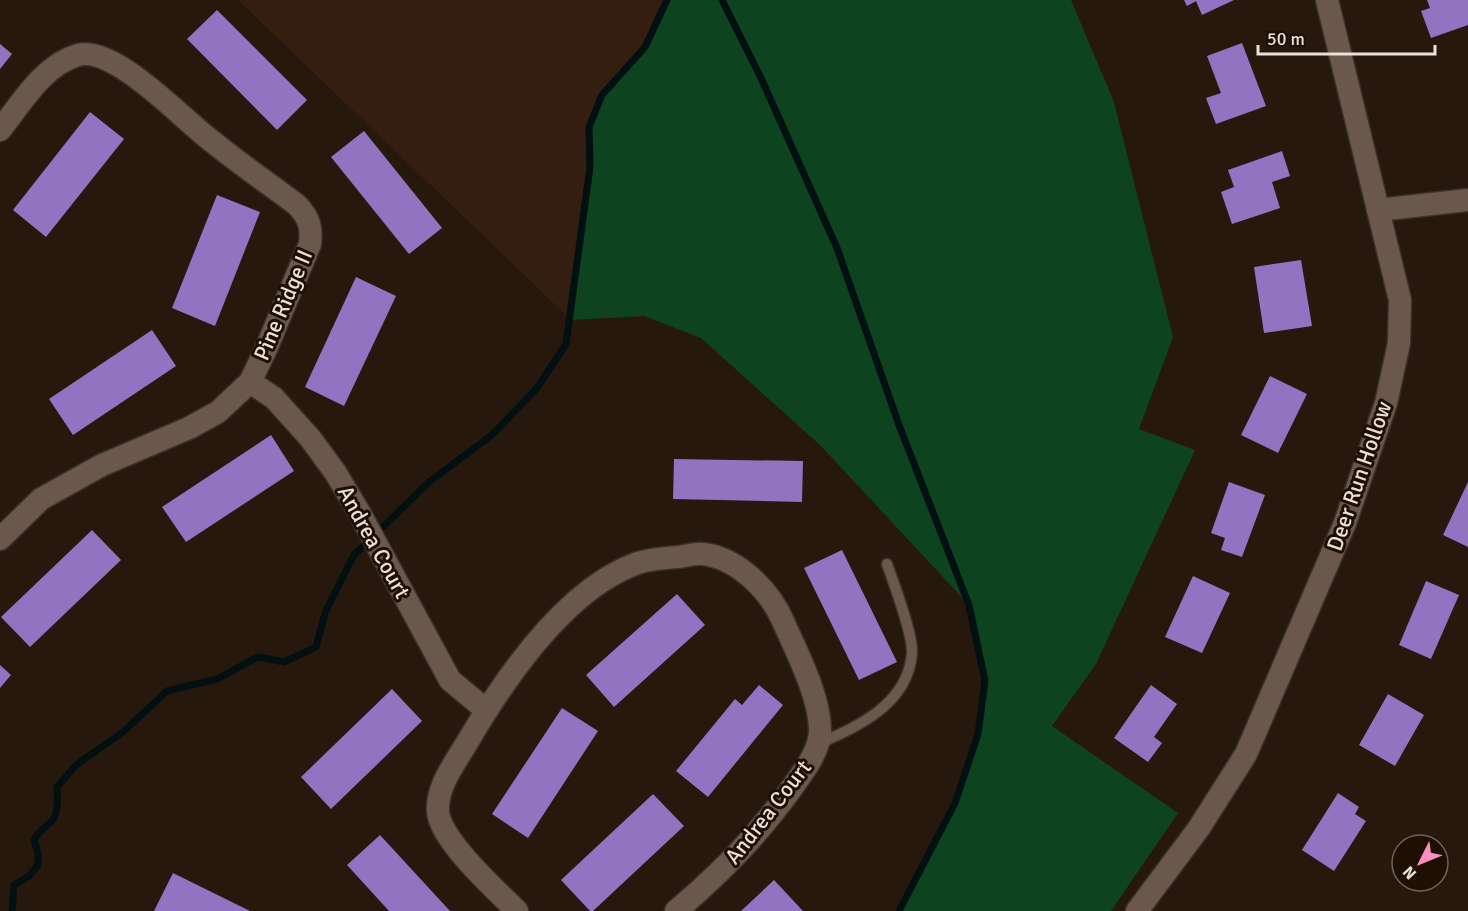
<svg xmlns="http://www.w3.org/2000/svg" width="1468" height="911" viewBox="0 0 1468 911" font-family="Signika,sans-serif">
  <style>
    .built { fill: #331e0f }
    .green { fill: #0e431f }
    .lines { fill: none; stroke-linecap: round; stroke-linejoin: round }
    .stream { stroke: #021012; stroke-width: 7 }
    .building { fill: #9173c1 }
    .service-casing { stroke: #3b302b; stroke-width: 13 }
    .minor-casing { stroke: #3b302b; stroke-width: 25 }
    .service { stroke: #6b584c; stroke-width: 10 }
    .minor { stroke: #6b584c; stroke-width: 22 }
    .labels { text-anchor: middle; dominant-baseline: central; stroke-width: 6; stroke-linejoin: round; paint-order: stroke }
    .street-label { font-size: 22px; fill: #ebe0d8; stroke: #1e0f05 }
  </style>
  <rect width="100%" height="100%" fill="#27180d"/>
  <path class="built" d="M238 0H667L645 47 602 95 589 127 590 167 571 320Z"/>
  <path class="green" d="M667 0H1071L1114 102 1173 337 1139 429 1195 450 1096 664 1052 726 1178 813 1111 911H899L955 803 978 734 985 681 969 605 821 446 701 338 644 316 571 320 590 168 589 127 602 95 645 47Z"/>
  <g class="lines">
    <g class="stream">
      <path d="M722 0 761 78 837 248 899 425 969 605 985 681 978 734 955 803 899 911"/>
      <path d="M12 911 14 885 29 876 38 865V853L34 840C40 828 50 825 54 818 59 809 57 797 57 787L76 765 123 732 167 691 217 679 258 657 284 662 316 647 325 613 354 555 429 482 492 435 537 388 566 344 590 167 589 127 602 95 645 47 667 0"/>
    </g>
  </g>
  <g class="building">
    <path d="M1184 0H1234L1202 15 1196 1 1187 6Z"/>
    <path d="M1427 0H1468V25L1431 38 1421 11 1430 8Z"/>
    <path d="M217 10 307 100 277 130 187 39Z"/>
    <path d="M1242 43 1266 106 1216 124 1206 98 1221 93 1207 56Z"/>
    <path d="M0 44 12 54 0 69Z"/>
    <path d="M90 112 124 139 46 237 13 210Z"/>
    <path d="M364 131 442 228 409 254 331 157Z"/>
    <path d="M1282 151 1290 176 1272 182 1280 208 1232 224 1221 192 1234 187 1228 170Z"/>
    <path d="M217 195 260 212 215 326 172 308Z"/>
    <path d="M1301 260 1312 326 1264 333 1254 267Z"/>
    <path d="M356 277 396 296 344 406 305 387Z"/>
    <path d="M152 330 176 366 73 435 49 399Z"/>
    <path d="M1270 376 1307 394 1278 453 1241 435Z"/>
    <path d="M271 435 294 471 186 542 162 507Z"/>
    <path d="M674 459 803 461 802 502 673 499Z"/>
    <path d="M1229 482 1265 495 1242 557 1221 550 1225 538 1211 533Z"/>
    <path d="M1468 482V547L1443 535Z"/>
    <path d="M92 530 121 560 30 647 1 617Z"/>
    <path d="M842 550 897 662 859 680 804 568Z"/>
    <path d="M1193 576 1230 593 1202 653 1165 637Z"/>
    <path d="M1426 581 1459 595 1431 659 1399 645Z"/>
    <path d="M677 594 705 625 614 707 586 675Z"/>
    <path d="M0 665 11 675 0 688Z"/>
    <path d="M759 685 783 705 708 797 676 771 735 699 742 705Z"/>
    <path d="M1151 685 1177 704 1154 737 1162 743 1148 762 1114 738Z"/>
    <path d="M392 689 422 721 331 809 301 777Z"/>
    <path d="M1388 694 1424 715 1395 766 1359 745Z"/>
    <path d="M562 708 598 731 528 838 492 814Z"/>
    <path d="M1338 793 1359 807 1355 814 1366 821 1334 871 1302 850Z"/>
    <path d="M653 794 684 826 593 911H590L561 880Z"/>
    <path d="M380 835 450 911H389L347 865Z"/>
    <path d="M173 873 250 911H154Z"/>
    <path d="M774 880 803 911H741Z"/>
  </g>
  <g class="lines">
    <defs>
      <path id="service" d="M818 744C859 726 908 704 912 653 913 634 894 584 887 564"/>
      <g id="minor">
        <path d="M0 130C21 104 43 65 78 55 115 45 184 121 213 142 240 164 269 184 297 205 309 218 312 226 310 244L266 349 250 382 218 412 189 428 102 465 41 499 0 539"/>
        <path d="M1378 210 1468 200"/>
        <path d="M250 382 274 398 310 438 335 472 359 512 450 680 486 710"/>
        <path d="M517 911C496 890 441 841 438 812 436 786 456 762 468 741 505 678 564 591 635 564 648 559 665 558 679 557 686 556 696 553 703 554 738 558 770 591 783 621 797 653 821 698 820 733 818 753 805 769 794 785 758 835 723 871 676 911"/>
        <path d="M1137 911 1199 828 1246 754 1345 523 1386 403 1399 343 1400 300 1327 0"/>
      </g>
    </defs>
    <use href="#service" class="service-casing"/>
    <use href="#minor" class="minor-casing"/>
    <use href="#service" class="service"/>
    <use href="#minor" class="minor"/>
  </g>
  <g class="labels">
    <g class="street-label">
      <text transform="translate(283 305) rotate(-67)">Pine Ridge II</text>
      <text transform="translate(1359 476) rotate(-71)">Deer Run Hollow</text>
      <text transform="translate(374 542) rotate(61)">Andrea Court</text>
      <text transform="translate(768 812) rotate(-52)">Andrea Court</text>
    </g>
  </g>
  <g transform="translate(1420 863) rotate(227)"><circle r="28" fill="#1e0f05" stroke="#706359" stroke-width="1.5"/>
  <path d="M0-4.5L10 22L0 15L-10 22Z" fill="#fd8ebf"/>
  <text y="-9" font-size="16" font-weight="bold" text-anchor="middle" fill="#ebe0d8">N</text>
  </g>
  <path d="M1258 45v9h177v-9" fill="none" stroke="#ebe0d8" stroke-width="3"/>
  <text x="1267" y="45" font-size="18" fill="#ebe0d8" stroke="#1e0f05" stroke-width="4.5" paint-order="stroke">50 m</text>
</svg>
